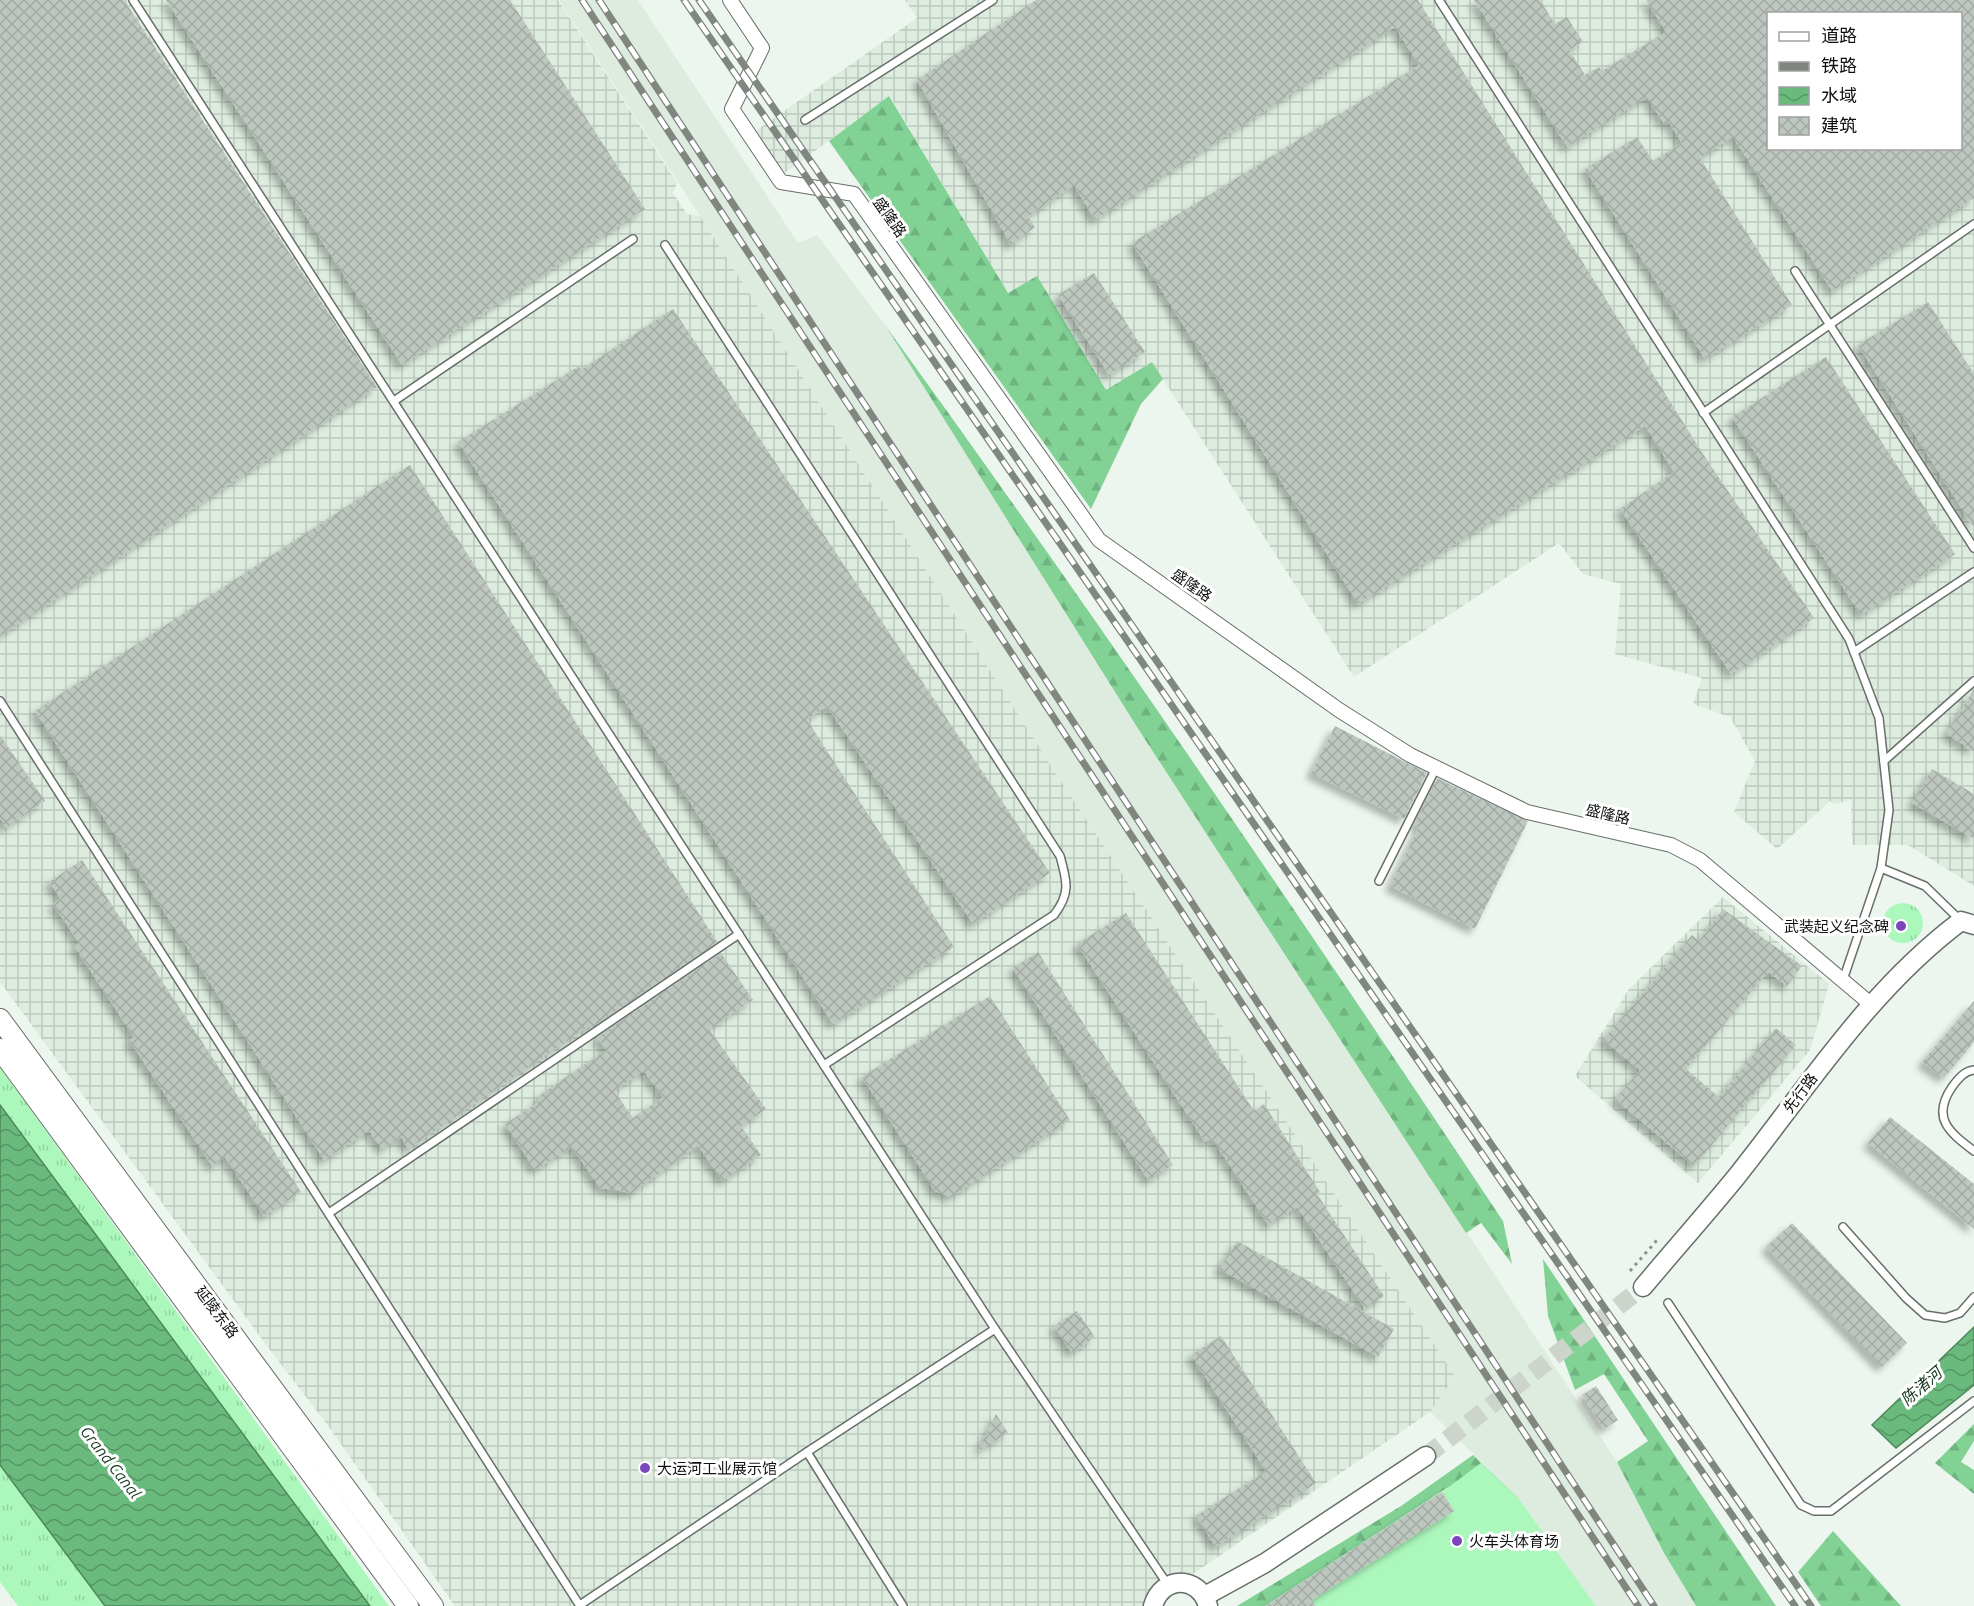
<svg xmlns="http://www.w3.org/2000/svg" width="1974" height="1606" viewBox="0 0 1974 1606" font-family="Ubuntu,'Noto Sans SC',sans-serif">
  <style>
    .built { fill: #ddecdf }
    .industrial { fill: url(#industrial-grid); fill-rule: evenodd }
    .grass { fill: url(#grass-tufts) }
    .forest { fill: url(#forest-firs) }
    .pitch { fill: #abf7bc }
    .water { fill: url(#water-waves); stroke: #4e875c; stroke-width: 1.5 }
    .building { fill: url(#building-cross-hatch); fill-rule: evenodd; filter: url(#shadow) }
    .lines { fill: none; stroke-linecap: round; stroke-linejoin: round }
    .tertiary-tunnel { stroke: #ccd4cc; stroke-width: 18; stroke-dasharray: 18 9; stroke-linecap: butt }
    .service-casing { stroke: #676f69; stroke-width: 10 }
    .minor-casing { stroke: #676f69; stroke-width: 16 }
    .tertiary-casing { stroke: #676f69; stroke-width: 21 }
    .secondary-casing { stroke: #676f69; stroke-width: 22 }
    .path { stroke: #8c938d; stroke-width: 3; stroke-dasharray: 3 4.5; stroke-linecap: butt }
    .service { stroke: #fff; stroke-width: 7 }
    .minor { stroke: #fff; stroke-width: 14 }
    .tertiary { stroke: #fff; stroke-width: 18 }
    .secondary { stroke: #fff; stroke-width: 20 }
    .rail-casing { stroke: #808680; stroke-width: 7 }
    .rail { stroke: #fff; stroke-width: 4.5; stroke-dasharray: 14; stroke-linecap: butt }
    .poi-dot { fill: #7b46bd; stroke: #fff; stroke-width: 2 }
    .labels { text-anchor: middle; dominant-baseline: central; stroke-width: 6; stroke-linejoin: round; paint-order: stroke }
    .street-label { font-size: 15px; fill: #0e110e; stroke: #fff }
    .poi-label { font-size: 15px; fill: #0e110e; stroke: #fff; text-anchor: start }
    .water-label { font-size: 16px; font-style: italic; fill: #14351d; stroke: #fff }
  </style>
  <defs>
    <pattern id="industrial-grid" width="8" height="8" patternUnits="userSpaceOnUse" patternTransform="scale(1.5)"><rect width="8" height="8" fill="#ddecdf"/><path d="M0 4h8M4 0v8" fill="none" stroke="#bcc9be"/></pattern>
    <pattern id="grass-tufts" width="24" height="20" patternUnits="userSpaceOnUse" patternTransform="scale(1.5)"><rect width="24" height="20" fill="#abf7bc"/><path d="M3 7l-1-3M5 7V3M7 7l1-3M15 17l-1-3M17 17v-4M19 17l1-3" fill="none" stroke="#92d3a0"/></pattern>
    <pattern id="forest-firs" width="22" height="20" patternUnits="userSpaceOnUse" patternTransform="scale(1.5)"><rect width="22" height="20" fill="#82d295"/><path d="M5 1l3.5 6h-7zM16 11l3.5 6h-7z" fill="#6fb37f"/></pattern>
    <pattern id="water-waves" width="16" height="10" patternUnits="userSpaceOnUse" patternTransform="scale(1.5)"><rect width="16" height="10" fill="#6aba7e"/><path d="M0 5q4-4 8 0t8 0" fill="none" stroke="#569666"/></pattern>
    <pattern id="building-cross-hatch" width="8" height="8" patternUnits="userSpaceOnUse" patternTransform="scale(1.5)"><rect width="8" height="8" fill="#bec7bf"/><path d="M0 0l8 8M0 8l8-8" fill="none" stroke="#a2aaa3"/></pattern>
    <filter id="shadow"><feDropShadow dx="-5.5" dy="5.5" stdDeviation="3" flood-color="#0004"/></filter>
  </defs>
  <rect width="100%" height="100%" fill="#edf6ee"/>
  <path class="built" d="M559 0H638L798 243 817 235 885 325 1137 727 1617 1462 1664 1553 1696 1606H1596L1519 1499 1430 1412 1455 1376 1060 780 700 216Z"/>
  <g class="industrial">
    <path d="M0 0H558L677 183 673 193 687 214 700 216 1060 780 1455 1376 1430 1412 1146 1606H455L326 1423 270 1350 0 982Z"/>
    <path d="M905 0H1974V886L1908 845H1852L1851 800 1834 804 1830 801 1777 849 1734 812 1755 761 1730 717 1693 704 1702 678 1615 654 1621 584 1583 574 1559 543 1354 677 1152 362 1106 391 1037 277 1008 294 890 96 782 175 754 132 917 18ZM1768 14H1960V148H1768Z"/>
    <path d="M1723 897 1829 984 1810 1050 1698 1183 1575 1076 1629 989Z"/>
  </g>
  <g class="grass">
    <circle cx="1903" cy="923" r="20"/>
    <path d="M0 1067 389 1606H356L0 1129Z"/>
    <path d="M0 1465 105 1606H18L0 1582Z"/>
  </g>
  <g class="forest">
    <path d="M889 96 1008 293 1037 276 1106 390 1152 362 1163 379 1141 404 1091 509 829 141Z"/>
    <path d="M885 325C1098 619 1302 919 1503 1221L1512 1264 1481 1223 1466 1233 1137 727Z"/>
    <path d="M1543 1259 1776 1606H1696L1664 1553 1617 1462 1648 1441 1604 1374 1575 1390 1548 1316Z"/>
    <path d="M1974 1424V1441L1961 1462 1974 1470V1494L1935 1463Z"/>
    <path d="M1473 1455 1519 1499 1447 1488 1265 1606H1237L1401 1506Z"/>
    <path d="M1833 1531 1901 1606H1821L1798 1572Z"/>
  </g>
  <path class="pitch" d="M1481 1463 1519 1499 1596 1606H1265L1442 1492Z"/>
  <g class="water">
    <path d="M0 1105 370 1606H105L0 1465Z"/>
    <path d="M1974 1327V1385L1896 1448 1872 1425Z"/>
  </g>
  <g class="building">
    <path d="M0 0H124L377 387 0 636Z"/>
    <path d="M166 0H510L645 209 402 365Z"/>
    <path d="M1036 0H1418L1703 454 1814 618 1731 674 1620 509 1674 472 1645 426 1358 604 1132 243 1419 65 1395 27 1095 220 1074 185 1028 217 1035 227 1011 245 917 80Z"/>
    <path d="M1474 0H1540L1555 24 1567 17 1583 42 1569 50 1585 75 1599 67 1602 71 1666 32 1646 0H1974V198L1832 291 1733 137 1700 158 1792 305 1705 359 1585 169 1637 137 1653 161 1682 143 1668 121 1664 124 1647 97 1567 147ZM1768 14H1960V148H1768Z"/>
    <path d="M1094 273 1145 352 1109 375 1058 295Z"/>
    <path d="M1928 302 1974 374V528L1858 345Z"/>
    <path d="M673 309 1050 873 973 924 827 706 807 720 954 947 833 1024 458 442 579 366 581 370Z"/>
    <path d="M1826 357 1955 554 1861 615 1732 417Z"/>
    <path d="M410 465 716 940 715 944 591 1028 589 1026 408 1149 401 1137 382 1149 369 1131 324 1160 35 711Z"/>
    <path d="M1974 689V751L1946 734Z"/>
    <path d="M1335 726 1427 773 1404 819 1311 773Z"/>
    <path d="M0 735 45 801 6 828 0 818Z"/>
    <path d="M1932 769 1974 794V839L1912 803Z"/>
    <path d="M1437 778 1528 821 1475 929 1390 886 1419 827 1414 824Z"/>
    <path d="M82 860 301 1192 264 1216 225 1157 212 1166 129 1040 134 1037 74 946 79 943 53 904 61 899 49 882Z"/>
    <path d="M1723 909 1802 966 1787 986 1768 972 1686 1069 1719 1097 1776 1028 1796 1045 1694 1166 1615 1099 1640 1070 1603 1040 1692 935 1699 941Z"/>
    <path d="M1126 913 1254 1111 1264 1104 1320 1192 1317 1194 1384 1296 1365 1309 1297 1207 1268 1225 1212 1138 1205 1142 1077 944Z"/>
    <path d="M1038 952 1173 1165 1148 1180 1013 968Z"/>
    <path d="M721 953 753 1000 709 1029 766 1109 741 1126 761 1155 723 1181 698 1146 632 1193 600 1188 572 1147 535 1170 505 1124 540 1101 537 1097 606 1050 597 1037ZM644 1071 663 1097 633 1118 614 1091Z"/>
    <path d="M990 996 1070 1120 951 1197 935 1191 862 1077Z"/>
    <path d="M1974 1001V1042L1944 1078 1922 1062Z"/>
    <path d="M1890 1117 1974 1184V1229L1868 1143Z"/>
    <path d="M1792 1223 1907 1343 1882 1367 1766 1247Z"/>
    <path d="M1237 1241 1394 1329 1378 1357 1219 1269Z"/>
    <path d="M1077 1311 1095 1337 1072 1353 1054 1326Z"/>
    <path d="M1221 1336 1316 1483 1216 1547 1196 1516 1266 1471 1191 1355Z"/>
    <path d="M1596 1386 1618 1420 1604 1429 1582 1395Z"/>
    <path d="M996 1414 1008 1433 978 1451Z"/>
    <path d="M1442 1492 1454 1511 1312 1600 1316 1606H1265Z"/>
  </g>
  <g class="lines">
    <path class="tertiary-tunnel" d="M1426 1456 1643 1287"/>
    <defs>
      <g id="service">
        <path d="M133 0 995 1329 1168 1585"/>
        <path d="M1439 0 1849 639 1879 718 1889 810 1881 868 1843 980"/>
        <path d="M805 120 993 0"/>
        <path d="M665 245 1060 856C1067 881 1071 893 1054 915L824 1065"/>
        <path d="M1795 271 1974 548"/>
        <path d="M394 401 633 239"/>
        <path d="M1703 413 1974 224"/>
        <path d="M1854 652 1974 572"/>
        <path d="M0 701 580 1606"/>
        <path d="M1884 761 1974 681"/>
        <path d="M1881 868 1925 886 1961 921"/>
        <path d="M1379 881 1436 768"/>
        <path d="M1974 1070C1964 1071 1958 1079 1952 1087 1931 1118 1949 1132 1974 1151"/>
        <path d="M329 1213 739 934"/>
        <path d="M1843 1227 1906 1298 1925 1315 1945 1318 1960 1313 1974 1297"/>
        <path d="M1668 1303 1801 1505 1814 1511H1831L1974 1401"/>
        <path d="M580 1605 807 1452"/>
        <path d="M903 1606 807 1452 995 1329"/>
      </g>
      <path id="minor" d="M730 0 762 48 732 109 781 182 854 194 1099 540 1339 710 1410 755 1527 812 1671 845 1700 860 1873 1006"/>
      <g id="tertiary">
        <path d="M1643 1287C1674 1250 1706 1214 1737 1176 1807 1088 1870 989 1961 921L1974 925"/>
        <path d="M1205 1596 1265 1563 1426 1456"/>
        <path d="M1153 1606C1162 1575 1199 1575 1208 1606"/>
      </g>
      <g id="secondary">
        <path d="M0 1019 433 1606"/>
        <path d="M0 1049 408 1606"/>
      </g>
    </defs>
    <use href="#service" class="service-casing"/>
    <use href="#minor" class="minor-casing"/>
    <use href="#tertiary" class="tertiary-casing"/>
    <use href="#secondary" class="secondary-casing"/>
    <path class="path" d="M1630 1271 1658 1239"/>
    <use href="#service" class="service"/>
    <use href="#minor" class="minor"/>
    <use href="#tertiary" class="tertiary"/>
    <use href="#secondary" class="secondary"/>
    <defs>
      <g id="rail">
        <path d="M582 0 1638 1606"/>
        <path d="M599 0 1654 1606"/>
        <path d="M684 0 1795 1606"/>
        <path d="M699 0 1811 1606"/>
      </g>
    </defs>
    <use href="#rail" class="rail-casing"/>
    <use href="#rail" class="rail"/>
  </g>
  <g class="poi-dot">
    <circle cx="1901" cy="926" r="6"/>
    <circle cx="645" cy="1468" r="6"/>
    <circle cx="1457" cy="1541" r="6"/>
  </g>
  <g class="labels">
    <g class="street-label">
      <text transform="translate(890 217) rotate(55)">盛隆路</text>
      <text transform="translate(1192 585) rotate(35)">盛隆路</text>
      <text transform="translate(1608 814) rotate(13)">盛隆路</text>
      <text transform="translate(1800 1093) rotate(-53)">先行路</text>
      <text transform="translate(217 1312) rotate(53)">延陵东路</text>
    </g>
    <g class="poi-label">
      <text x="1889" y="926" text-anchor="end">武装起义纪念碑</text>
      <text x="657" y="1468">大运河工业展示馆</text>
      <text x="1469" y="1541">火车头体育场</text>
    </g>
    <g class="water-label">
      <text transform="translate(1921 1386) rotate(-41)">陈渚河</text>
      <text transform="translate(111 1462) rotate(52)">Grand Canal</text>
    </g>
  </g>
  <rect x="1767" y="12" width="195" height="138" fill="#ffffff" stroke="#9fa09f" stroke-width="1.5"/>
  <rect x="1779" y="32" width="30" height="9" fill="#ffffff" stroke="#9fa09f" stroke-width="1.5"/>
  <text x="1821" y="42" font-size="18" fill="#0e110e">道路</text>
  <rect x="1779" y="62" width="30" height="9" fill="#808680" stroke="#9fa09f" stroke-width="1.5"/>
  <text x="1821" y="72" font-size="18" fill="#0e110e">铁路</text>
  <rect x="1779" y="87" width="30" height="18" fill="url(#water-waves)" stroke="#9fa09f" stroke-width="1.5"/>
  <text x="1821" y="102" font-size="18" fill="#0e110e">水域</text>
  <rect x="1779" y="117" width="30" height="18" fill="url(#building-cross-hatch)" stroke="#9fa09f" stroke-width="1.5"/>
  <text x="1821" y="132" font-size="18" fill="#0e110e">建筑</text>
</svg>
